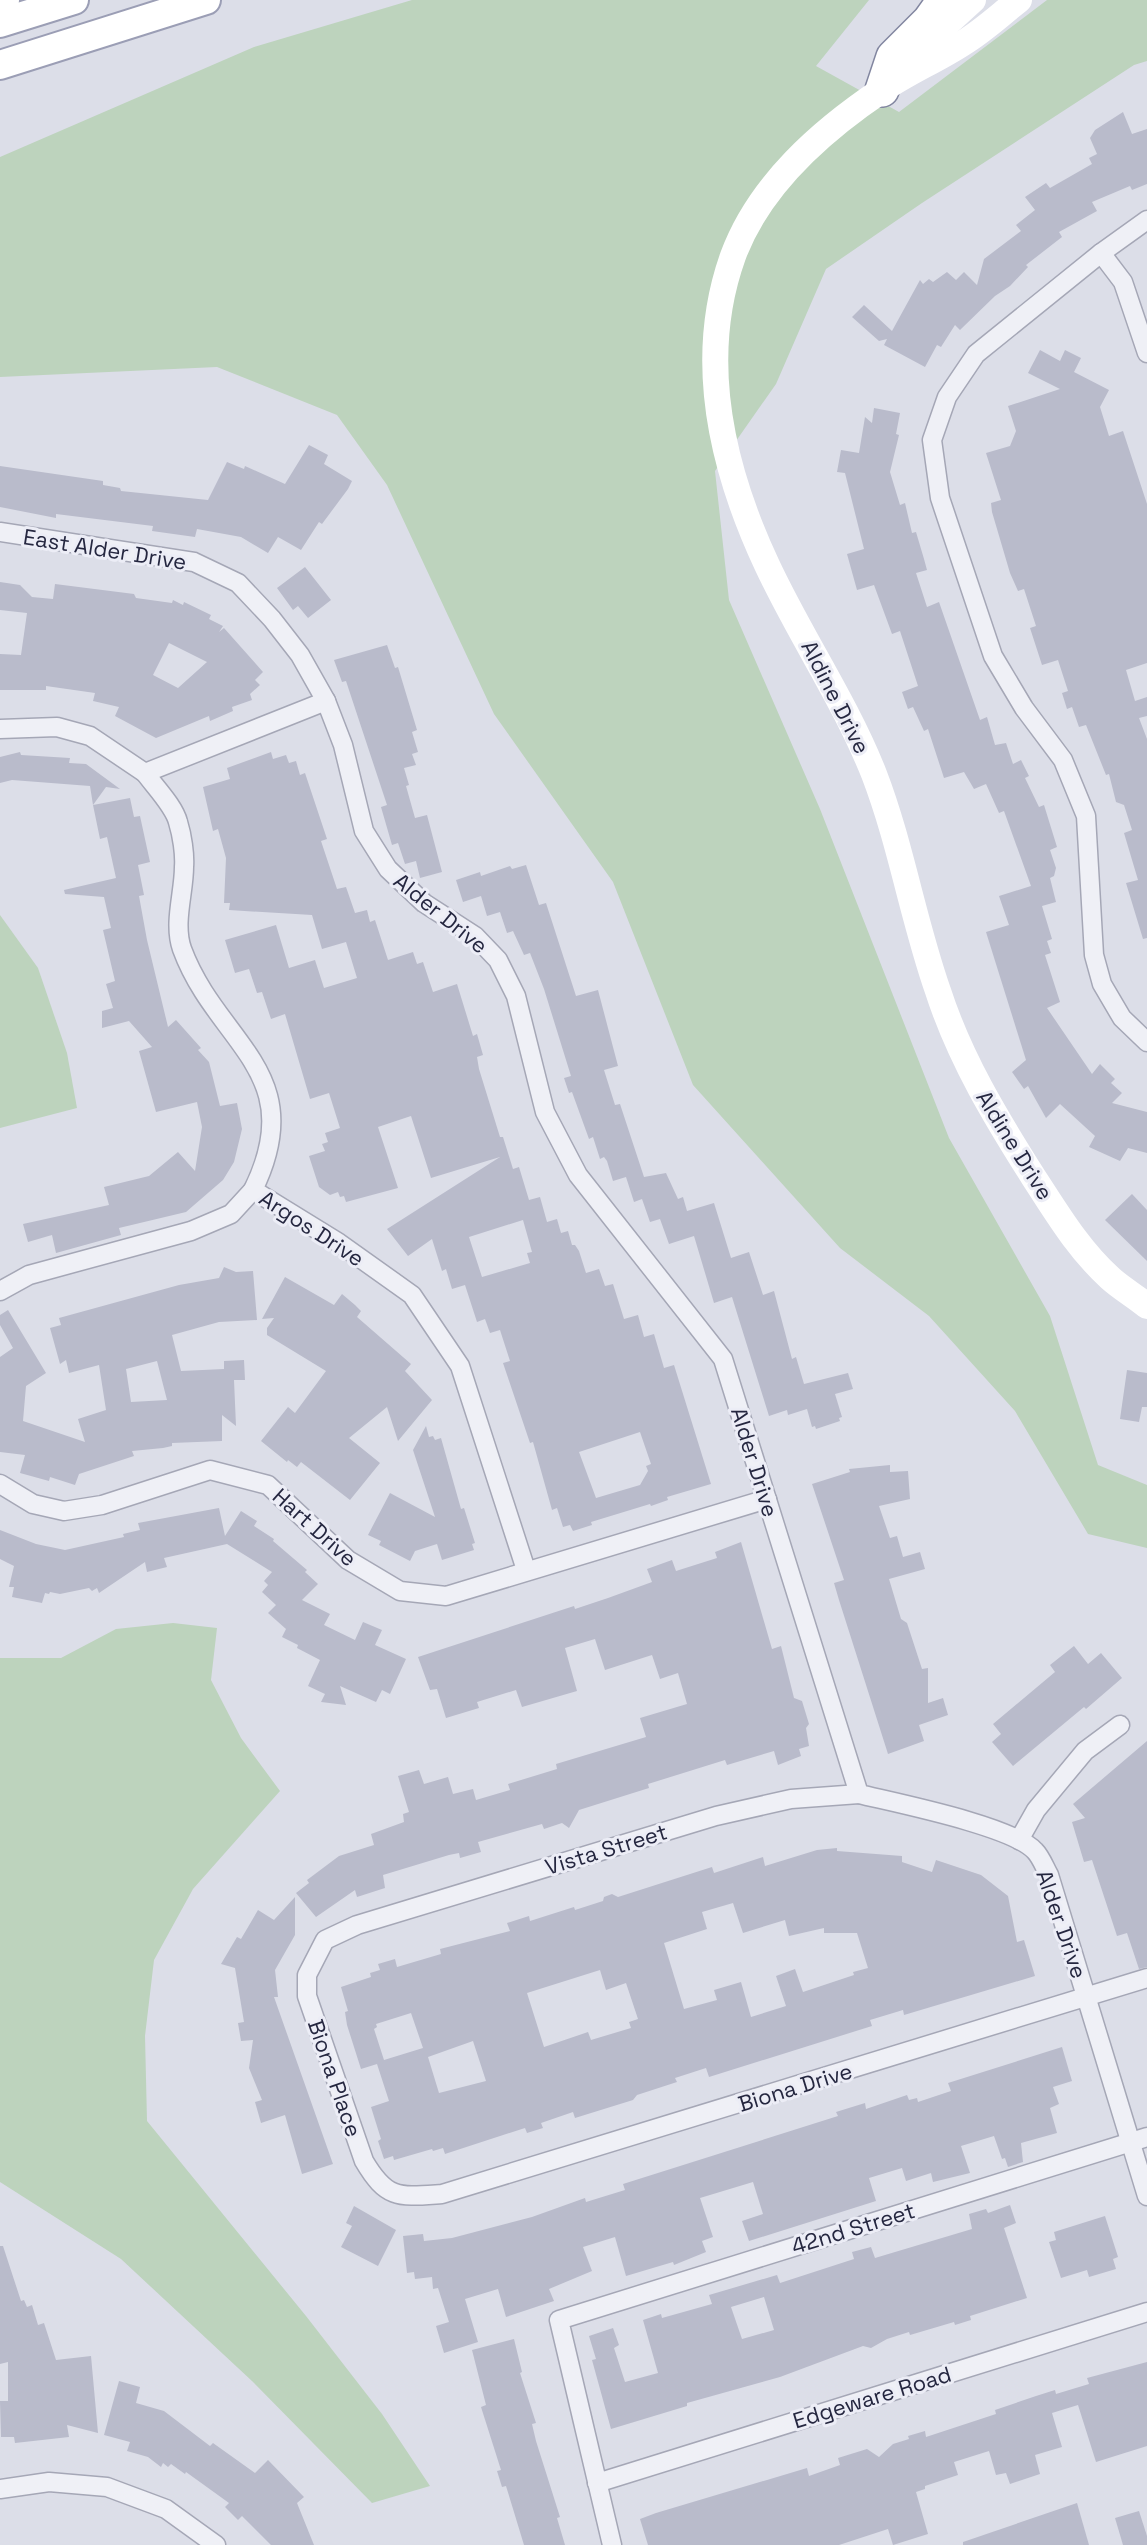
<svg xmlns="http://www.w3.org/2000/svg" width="1147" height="2545" viewBox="0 0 1147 2545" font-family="'Space Grotesk',sans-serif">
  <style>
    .green { fill: #bdd3bd }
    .building { fill: #b9bbcb; fill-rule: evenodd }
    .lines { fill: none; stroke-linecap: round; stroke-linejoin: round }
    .street-casing { stroke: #a5a7b6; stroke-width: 21 }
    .primary-casing { stroke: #9b9eb5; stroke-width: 32 }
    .highway-casing { stroke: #8286a0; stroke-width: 36 }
    .street { stroke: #eff0f6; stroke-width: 18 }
    .secondary { stroke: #fff; stroke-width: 26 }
    .primary { stroke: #fff; stroke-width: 28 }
    .highway { stroke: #fff; stroke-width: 33 }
    .labels { text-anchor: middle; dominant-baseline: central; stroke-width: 6; stroke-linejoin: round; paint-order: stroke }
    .street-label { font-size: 22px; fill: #252740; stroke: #ecedf6 }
  </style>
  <rect width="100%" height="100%" fill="#dcdee8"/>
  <g class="green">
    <path d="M412 0H869L816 66 899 112 1047 0H1147V61L1134 65 922 203 826 269 776 384 715 471 729 600 820 809 949 1138 1050 1316 1098 1465 1147 1485V1548L1088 1534 1015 1411 929 1316 840 1248 693 1085 613 882 494 714 387 485 337 415 217 367 0 377V157L254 47Z"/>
    <path d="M0 915 38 968 67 1053 77 1108 0 1128Z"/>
    <path d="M173 1623 217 1628 211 1680 241 1738 280 1791 193 1889 154 1960 145 2036 147 2121 306 2316 382 2414 430 2486 372 2503 252 2381 121 2259 0 2182V1658H61L116 1629Z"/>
  </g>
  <g class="building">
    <path d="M1123 112 1132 134 1147 129V184L1132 190 1130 186 1092 202 1097 211 1059 232 1062 237 1026 265 1028 267 1010 286 995 296 960 330 955 325 941 347 937 345 925 367 884 345 887 339 879 341 852 317 864 305 892 331 920 280 923 284 929 279 933 282 947 272 956 280 964 272 977 285 984 259 1021 231 1016 225 1035 210 1025 197 1046 183 1050 188 1092 164 1089 158 1097 154 1090 138 1095 130Z"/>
    <path d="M1040 350 1060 361 1065 350 1081 358 1074 372 1109 390 1100 407 1109 436 1123 431 1147 504V663L1126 670 1135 701 1147 697V716L1139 718 1147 739V938L1143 939 1126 883 1138 880 1124 833 1132 830 1124 805 1116 802 1109 774 1106 775 1086 725 1079 727 1072 707 1067 709 1062 693 1068 691 1058 660 1042 665 1030 628 1036 626 1024 589 1018 591 1010 573 992 512 991 503 1001 500 986 453 1010 446 1016 431 1008 406 1060 389 1028 373Z"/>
    <path d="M874 408 900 413 896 434 899 435 890 472 900 505 905 503 912 533 916 532 924 559 927 570 916 573 927 607 939 602 980 720 987 717 995 745 1006 743 1013 764 1021 760 1029 776 1025 778 1039 807 1044 805 1057 847 1050 850 1056 868 1054 876 1050 878 1056 902 1042 906 1052 939 1047 941 1051 953 1045 955 1060 1002 1047 1008 1092 1074 1100 1064 1115 1079 1111 1083 1122 1093 1112 1103 1147 1112V1153L1128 1148 1120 1161 1089 1147 1095 1136 1060 1104 1046 1118 1028 1086 1024 1089 1012 1072 1026 1060 986 932 1009 925 999 896 1031 886 1004 811 999 813 986 784 974 789 964 772 944 778 928 729 924 731 913 707 908 709 902 692 918 686 900 631 892 634 874 585 857 590 847 554 864 549 845 473 837 472 841 450 859 453 865 417 872 423Z"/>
    <path d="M309 445 328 455 324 464 352 481 348 489 322 524 319 522 301 550 278 537 268 553 241 537 197 529 195 537 152 531 153 526 56 514V518L0 507V466L103 481V485L120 488 121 491 208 500 227 462 244 469 245 466 285 484Z"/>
    <path d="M305 567 331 600 308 618 298 606 293 610 277 588Z"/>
    <path d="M0 582 20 585 32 597 53 599 55 584 134 594 136 598 172 603 173 600 183 605 184 602 211 615 209 619 223 626 219 632 224 628 263 672 255 680 260 685 250 694 252 700 232 707 233 711 210 721 209 716 156 738 115 716 119 707 93 701 95 693 46 686V690H0V654L21 655 27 613 0 610ZM169 643 207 662 178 688 153 675Z"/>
    <path d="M387 645 395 668 398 667 417 730 412 732 418 752 412 754 416 765 404 768 409 785 406 786 415 818 427 815 442 872 420 878 416 861 405 864 398 843 392 845 381 807 387 805 346 681 342 682 334 660Z"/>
    <path d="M20 752 21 755 70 758 69 763 86 764 120 789 106 787 93 805 90 786 12 780 0 783V757Z"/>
    <path d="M271 752 273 759 286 755 289 763 296 761 300 775 305 773 327 839 321 841 337 889 346 887 355 913 367 910 370 922 375 920 388 960 413 952 417 964 423 962 433 992 457 984 473 1036 477 1034 483 1055 477 1057 479 1069 500 1137H503L513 1169 519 1167 529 1200 540 1197 547 1222 557 1219 561 1233 568 1231 572 1245H575L579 1251 586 1273 599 1269 605 1286 613 1284 624 1319 638 1315 644 1337 654 1334 664 1368 674 1365 711 1484 667 1497 668 1500 651 1506 650 1504 591 1522 592 1525 573 1531 570 1525 563 1527 557 1508 552 1510 533 1442 530 1443 503 1363 510 1361 500 1330 490 1333 485 1319 477 1322 465 1285 452 1289 446 1269 442 1271 432 1239 408 1256 387 1229 500 1157 431 1178 411 1116 378 1127 398 1188 346 1202 344 1196 340 1197 338 1192 330 1195 319 1187 309 1156 325 1151 322 1144 328 1142 325 1133 340 1128 329 1093 310 1099 285 1014 271 1019 262 992 257 993 249 969 235 973 225 940 276 925 289 968 315 960 324 988 357 978 346 942 322 949 312 915 229 910 230 903H224L226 858 218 829 213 831 203 787 230 779 227 768ZM523 1220 532 1252 527 1253 530 1263 482 1277 469 1237ZM640 1432 651 1464 646 1466 648 1471 640 1485 596 1498 579 1452Z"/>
    <path d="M130 798 134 817 140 816 150 862 138 865 144 895 139 896 147 940 168 1027 176 1020 201 1048 198 1050 209 1062 220 1106 237 1103 242 1129 234 1162 223 1180 186 1212 119 1228 121 1235 56 1253 52 1235 28 1242 23 1224 109 1205 104 1187 149 1176 178 1152 195 1171 202 1127 197 1102 156 1112 139 1051 152 1047 129 1021 102 1028V1011L113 1008 106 984 115 981 103 930 111 928 104 897 65 894 64 890 116 878 107 837 100 839 93 805Z"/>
    <path d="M526 865 539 905 546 903 576 996 598 990 618 1066 604 1070 615 1105 620 1104 644 1177 666 1173 678 1199 683 1197 687 1211 714 1203 731 1258 749 1252 763 1295 774 1291 792 1359 796 1357 804 1384 848 1373 853 1389 835 1394 842 1417 839 1418 840 1421 816 1429 815 1426 812 1427 807 1409 788 1415 787 1410 769 1416 732 1297 714 1303 694 1236 669 1244 660 1219 650 1222 642 1199 634 1202 626 1177 613 1181 607 1161 604 1157 600 1159 593 1137 589 1139 572 1092 569 1093 564 1078 571 1076 544 989 530 953 524 955 513 931 507 933 500 912 487 916 481 896 463 902 456 880 480 872 481 876 510 866 512 869Z"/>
    <path d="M1132 1194 1147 1210V1261L1105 1220Z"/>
    <path d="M224 1267 236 1272 253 1271 257 1320 219 1322 172 1335 181 1371 224 1369V1361L244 1360 245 1380H234L236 1426 222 1415V1441L172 1443V1446L163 1448 132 1451 134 1456 79 1474 75 1485 50 1477 49 1481 20 1473 25 1455 0 1452V1357L13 1348 0 1325V1315L8 1310 46 1373 26 1386 23 1421 85 1442 78 1419 106 1410 99 1365 69 1373 66 1360 60 1364 50 1328 61 1325 59 1318 179 1285 219 1278ZM157 1361 167 1400 131 1402 126 1369Z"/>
    <path d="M285 1277 334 1305 342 1294 355 1305 361 1311 357 1317 411 1364 405 1371 432 1400 398 1441 387 1407 349 1438 380 1463 350 1500 301 1462 297 1467 288 1460 287 1462 261 1441 288 1407 295 1413 326 1371 267 1335V1328L274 1318 262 1319Z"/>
    <path d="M1127 1370 1147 1373V1407H1142L1139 1422 1120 1419Z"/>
    <path d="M426 1426 429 1437 433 1436 435 1440 441 1438 461 1509 464 1508 475 1543 472 1544 474 1550 442 1560 437 1544 415 1551 410 1561 379 1545 381 1541 368 1535 390 1493 435 1517 413 1450Z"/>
    <path d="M890 1465V1472L908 1471 910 1499 879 1506 890 1538 897 1536 903 1557 920 1552 925 1569 889 1579 901 1619 907 1623 922 1669 928 1668V1703L943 1698 948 1715 919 1725 924 1741 888 1754 839 1600 834 1583 844 1580 812 1484 850 1472 849 1469Z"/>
    <path d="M219 1508 225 1536 241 1511 257 1521 254 1526 274 1539 273 1541 307 1570 305 1572 318 1584 302 1600 330 1614 324 1625 355 1640 363 1622 382 1630 375 1645 406 1659 390 1694 382 1690 376 1702 340 1686 346 1705 321 1702 325 1694 308 1686 320 1660 297 1648 298 1645 282 1637 286 1629 268 1613 276 1605 262 1592 268 1585 264 1581 272 1572 227 1544 164 1558 167 1567 147 1572 145 1562 99 1593 97 1588 92 1591 89 1588 60 1594 50 1592 49 1594 45 1593 42 1603 12 1597 14 1587H9L14 1566 0 1559V1530L36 1544 65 1550 124 1537 123 1534 140 1530 138 1523Z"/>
    <path d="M741 1542 772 1649 781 1646 794 1698 802 1701 809 1724 806 1728 809 1746 799 1749 801 1756 778 1765 774 1751 727 1765 725 1760 648 1784 649 1788 579 1810 569 1828 562 1823 544 1829 542 1824 478 1842 481 1852 460 1858 459 1853 449 1855 383 1875 385 1888 357 1897 355 1890 316 1917 296 1893 309 1883 307 1880 339 1856 374 1845 371 1834 404 1822 403 1814 409 1812 398 1776 419 1770 424 1784 448 1777 453 1794 473 1789 476 1800 510 1790 508 1784 557 1769 556 1764 646 1737 640 1718 687 1704 678 1673 660 1679 652 1655 605 1670 595 1639 565 1648 577 1691 522 1707 516 1690 477 1702 479 1708 446 1718 437 1689 430 1690 418 1657 574 1606 575 1609 608 1598 652 1582 647 1569 672 1560 676 1571 717 1558 715 1552Z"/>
    <path d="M1074 1646 1088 1664 1101 1653 1122 1678 1086 1709 1084 1707 1013 1766 992 1742 1001 1734 993 1724 1055 1672 1050 1665Z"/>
    <path d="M1147 1741V1967L1139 1969 1127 1933 1117 1936 1092 1860 1084 1862 1072 1822 1085 1818 1073 1804Z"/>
    <path d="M837 1848V1851L902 1856V1862L932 1872 936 1860 981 1875 1008 1896 1017 1942 1024 1940 1035 1976 904 2015 903 2010 870 2020 872 2026 709 2077 706 2068 675 2078 677 2082 637 2095 633 2100 575 2118 573 2112 541 2123 543 2128 527 2133 525 2128 448 2153 445 2154 443 2148 433 2151 432 2149 394 2160 393 2156 384 2159 378 2141 381 2139 371 2107 389 2101 377 2064 361 2069 347 2025 345 2012 348 2011 341 1987 371 1977 370 1973 380 1970 378 1964 395 1959 397 1967 441 1954 440 1949 510 1931 507 1923 529 1916 530 1921 574 1907 575 1910 603 1901 604 1897 612 1894 618 1897 712 1867 714 1873 763 1857 765 1866 817 1850ZM733 1903 743 1933 785 1920 789 1936 824 1928V1933H857L868 1968 853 1972 854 1975 803 1992 795 1969 776 1976 786 2006 751 2017 741 1982 714 1990 717 2000 684 2009 664 1943 707 1929 702 1912ZM600 1970 606 1990 626 1983 638 2019 629 2022 631 2028 591 2040 588 2032 544 2047 527 1993ZM411 2013 423 2048 384 2060 374 2029 377 2027 376 2024ZM473 2041 486 2081 439 2093 428 2057Z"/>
    <path d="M295 1897V1935L275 1970 278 1997H274L333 2164 302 2174 285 2115 261 2123 255 2102 262 2100 249 2068 253 2040 241 2041 238 2023 244 2022 235 1968 221 1964 237 1937 241 1939 258 1910 274 1920Z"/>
    <path d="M1062 2047 1072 2081 1053 2087 1059 2104 1050 2108 1057 2133 1021 2143 1023 2162 1008 2167 1005 2158 1002 2159 994 2136 961 2146 970 2173 933 2182 931 2173 906 2181 902 2168 869 2178 876 2201 749 2241 742 2221 763 2214 753 2182 700 2198 713 2237 702 2241 706 2252 674 2265 673 2262 626 2276 615 2237 583 2247 592 2271 549 2289 554 2301 506 2317 498 2289 465 2299 478 2342 444 2353 436 2326 449 2322 438 2288 433 2289 432 2277 415 2279 414 2272 407 2273 403 2236 423 2234 424 2241 452 2238 532 2217 585 2198 586 2202 625 2190 623 2184 838 2116 836 2112 865 2103 866 2109 907 2095 909 2100 917 2098 918 2102 951 2091 948 2083Z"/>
    <path d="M1010 2205 1016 2223 1004 2228 1027 2298 970 2316 971 2320 955 2325 954 2322 910 2335 909 2332 887 2339 871 2348 863 2346 780 2377 687 2403V2406L611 2429 592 2360 596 2359 589 2336 613 2328 619 2345 614 2348 625 2382 658 2373 643 2320 661 2314 662 2318 712 2304 709 2295 777 2275 780 2283 854 2259 852 2252 871 2247 875 2258 972 2229 969 2214 986 2209 988 2213ZM764 2297 774 2330 742 2339 731 2307Z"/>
    <path d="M354 2206 396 2230 378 2266 341 2247 352 2226 346 2223Z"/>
    <path d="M1105 2216 1118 2257 1113 2259 1116 2269 1089 2277 1087 2270 1061 2278 1049 2242 1056 2240 1054 2232Z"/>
    <path d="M0 2246H3L21 2301 24 2300 27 2307 32 2305 38 2325 44 2323 56 2360 91 2356 98 2433 67 2425 69 2437 15 2443 14 2437H1L0 2401H8V2362L0 2364Z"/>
    <path d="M514 2339 522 2372 520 2373 536 2423 532 2424 536 2441 560 2517 557 2518 565 2545H524L506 2486 502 2487 497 2471 501 2470 481 2407 486 2405 472 2350Z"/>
    <path d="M1147 2362V2446L1096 2462 1078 2405 1052 2413 1062 2447 1035 2455 1040 2474 1010 2484 1006 2473 996 2475 989 2451 954 2462 958 2475 925 2486V2489L916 2492 928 2534 893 2545 888 2529 839 2545H648L640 2519 656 2513 807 2468 809 2476 840 2465 838 2458 867 2449 879 2457 893 2444 909 2439 908 2436 925 2431 926 2437 996 2414 995 2410 1036 2396 1055 2390 1056 2394 1089 2384 1087 2378Z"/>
    <path d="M119 2381 140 2387 136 2403 164 2411 210 2446 213 2443 255 2473 268 2460 304 2497 297 2503 314 2545H271L242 2516 238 2520 225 2507 229 2503 186 2472 185 2474 171 2464 168 2467 163 2463 161 2467 148 2457 127 2451 130 2442 104 2435Z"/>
    <path d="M1077 2503 1089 2545H963V2542Z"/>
    <path d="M1139 2511 1147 2536V2545H1123L1115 2518Z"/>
  </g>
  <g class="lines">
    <defs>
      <g id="street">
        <path d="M1147 220 1101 253 976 354 947 397 932 440 940 498 993 656 1024 708 1063 760 1086 816 1094 955 1102 984 1122 1018 1147 1042"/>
        <path d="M1101 253 1123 282 1147 353"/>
        <path d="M0 532 194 562 238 583 272 619 300 655 326 701 343 745 364 831 388 869 424 903 475 936 498 960 516 996 545 1112 578 1175 723 1359 859 1794C896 1803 1012 1826 1035 1851 1041 1857 1045 1868 1049 1875L1147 2196"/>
        <path d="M0 729 57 727 90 736 145 773 326 701"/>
        <path d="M145 773C155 787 174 806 178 822 182 835 185 854 184 867 184 893 173 923 182 949 217 1044 311 1072 253 1190L339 1243 412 1295 460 1366 526 1570"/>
        <path d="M0 1291 29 1275 191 1231 231 1214 253 1190"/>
        <path d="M0 1484 33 1504 64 1511 102 1505 210 1470 268 1485 348 1560 400 1591 446 1596 767 1499"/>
        <path d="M859 1794 791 1799 716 1816 357 1925 325 1940 307 1975V1996L364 2161C387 2200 399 2197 442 2194L1147 1978"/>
        <path d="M1019 1840 1036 1810 1085 1751 1120 1725"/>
        <path d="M597 2483 1147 2312"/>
        <path d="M0 2489 49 2482 107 2487 166 2509 216 2545"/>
        <path d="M612 2545 559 2320 1147 2137"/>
      </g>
      <g id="primary">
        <path d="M0 2 5 0"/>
        <path d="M0 23 74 0"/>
        <path d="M0 65 206 0"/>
      </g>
      <path id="highway" d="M882 90 893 57 929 21 944 0"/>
    </defs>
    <use href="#street" class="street-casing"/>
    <use href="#primary" class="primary-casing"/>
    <use href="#highway" class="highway-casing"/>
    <use href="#street" class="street"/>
    <g class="secondary">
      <path d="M1019 0C1001 14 983 31 963 43 937 60 908 72 882 90 821 131 759 185 733 256 696 359 722 469 767 565 800 636 845 701 874 774 901 844 913 920 938 991 960 1059 996 1118 1034 1178 1057 1213 1078 1249 1110 1278 1121 1288 1135 1296 1147 1306"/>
      <path d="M926 43 973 0"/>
    </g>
    <use href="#primary" class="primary"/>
    <use href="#highway" class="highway"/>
  </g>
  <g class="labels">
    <g class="street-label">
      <text transform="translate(105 549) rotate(9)">East Alder Drive</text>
      <text transform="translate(836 697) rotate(63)">Aldine Drive</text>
      <text transform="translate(441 913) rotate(39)">Alder Drive</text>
      <text transform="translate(1015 1145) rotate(58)">Aldine Drive</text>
      <text transform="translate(312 1228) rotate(33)">Argos Drive</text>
      <text transform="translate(755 1462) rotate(73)">Alder Drive</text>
      <text transform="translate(315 1527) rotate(42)">Hart Drive</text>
      <text transform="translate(606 1849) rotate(-17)">Vista Street</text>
      <text transform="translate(1062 1924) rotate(71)">Alder Drive</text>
      <text transform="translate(335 2078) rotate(71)">Biona Place</text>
      <text transform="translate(795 2087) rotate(-17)">Biona Drive</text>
      <text transform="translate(853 2228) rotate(-17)">42nd Street</text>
      <text transform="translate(872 2397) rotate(-17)">Edgeware Road</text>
    </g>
  </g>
</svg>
